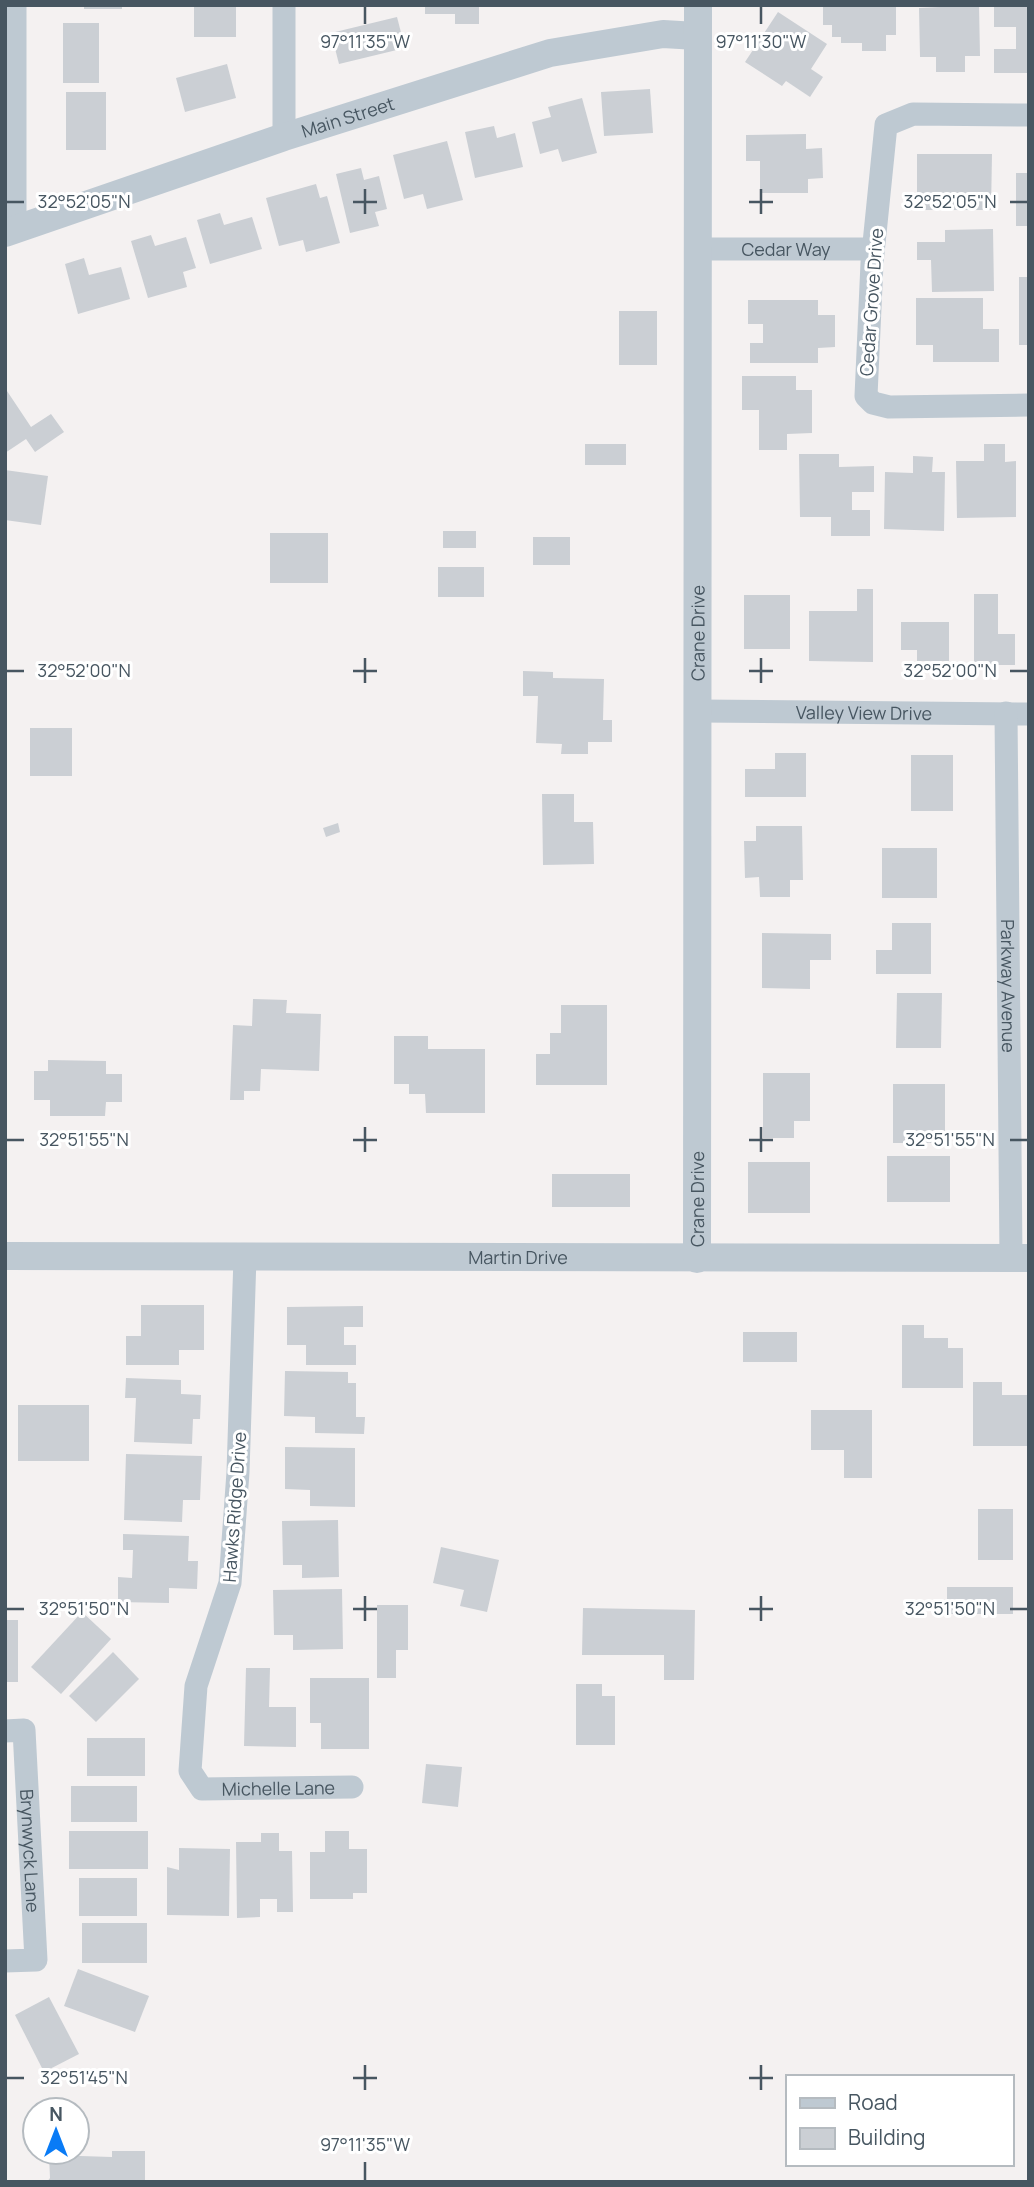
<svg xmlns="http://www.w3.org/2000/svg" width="1034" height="2187" viewBox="0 0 1034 2187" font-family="Manrope,sans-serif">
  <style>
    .building { fill: #cbcfd4 }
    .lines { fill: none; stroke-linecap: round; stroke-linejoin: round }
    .minor { stroke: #bec9d2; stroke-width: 23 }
    .tertiary { stroke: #bec9d2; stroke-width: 28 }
    .ticks { fill: none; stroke: #475661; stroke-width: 2.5 }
    .labels { text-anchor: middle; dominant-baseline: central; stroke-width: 6; stroke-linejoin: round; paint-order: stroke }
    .street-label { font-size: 18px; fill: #475661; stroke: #fff }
    .ticks-label { font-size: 18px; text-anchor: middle; fill: #475661; stroke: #fff; stroke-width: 6; stroke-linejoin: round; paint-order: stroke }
  </style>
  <rect width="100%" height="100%" fill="#f4f1f1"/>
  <g class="building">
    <rect x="84" y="5" width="38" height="4"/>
    <rect x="194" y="5" width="42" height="32"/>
    <path d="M425 5H479V24H455V14H425Z"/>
    <path d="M823 5H896V35H886V51H862V43H841V37H832V25H823Z"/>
    <path d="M979 5 980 56H965V72H936V57H920L919 8Z"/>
    <path d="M994 5H1029V73H994V49H1016V27H994Z"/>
    <path d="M778 12 827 44 811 69 823 77 810 97 786 81 782 86 745 62Z"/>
    <path d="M397 17 405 48 339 64 331 33Z"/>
    <rect x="63" y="23" width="36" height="60"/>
    <path d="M227 64 236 98 185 112 176 78Z"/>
    <path d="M650 89 653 133 604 136 601 92Z"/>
    <rect x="66" y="92" width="40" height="58"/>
    <path d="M582 98 597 153 562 162 558 149 540 154 532 122 551 117 548 107Z"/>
    <path d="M494 126 497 138 515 133 523 167 475 178 465 132Z"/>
    <path d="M806 134V149L822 148 823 178 808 179V193H760V161H746V135Z"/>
    <path d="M447 141 463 200 427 209 423 194 404 199 393 155Z"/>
    <path d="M917 154H992L991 210H917Z"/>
    <path d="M361 168 364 180 379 176 387 209 375 212 379 226 350 233 336 174Z"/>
    <rect x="1016" y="173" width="13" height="53"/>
    <path d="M316 184 320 198 327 196 340 243 306 252 303 240 279 246 266 198Z"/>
    <path d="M220 213 224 225 252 217 262 249 210 264 197 220Z"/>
    <path d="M993 229 994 291 932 292 931 260H917V242H945V230Z"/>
    <path d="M151 235 155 246 186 237 196 268 183 272 187 287 148 298 131 241Z"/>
    <path d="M84 258 89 275 121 267 130 299 78 314 65 264Z"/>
    <rect x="1019" y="277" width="10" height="68"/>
    <path d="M916 298H983V329H999V362H933V345H916Z"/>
    <path d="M748 300H818V315H835V347L818 348V363H750V343H763V324H748Z"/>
    <rect x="619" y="311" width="38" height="54"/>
    <path d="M742 376H796V390H812V433L787 434V450H759V410H742Z"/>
    <path d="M5 388 31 427 51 414 64 432 35 452 26 439 5 453Z"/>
    <rect x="585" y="444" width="41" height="21"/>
    <path d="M984 444H1005V462L1016 461V517L957 518 956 461H984Z"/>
    <path d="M799 454H839V467L874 466V492H852V510H870V536H831V517H800Z"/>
    <path d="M913 456 933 457 932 472H945L944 531 884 529 885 472 913 473Z"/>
    <path d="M5 470 48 476 41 525 5 520Z"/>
    <rect x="443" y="531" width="33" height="17"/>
    <rect x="270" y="533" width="58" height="50"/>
    <rect x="533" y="537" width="37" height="28"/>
    <rect x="438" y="567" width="46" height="30"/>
    <path d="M857 589H873V662L809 661V611H857Z"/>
    <path d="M974 594H998V634H1015V665H974Z"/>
    <rect x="744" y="595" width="46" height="54"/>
    <path d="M901 622H949V661H917V650H901Z"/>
    <path d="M523 671 553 672V678L604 679 603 720H612V742H588V754H561L562 744 536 743 538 696H523Z"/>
    <rect x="30" y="728" width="42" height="48"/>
    <path d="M775 753H806V797H745V769H775Z"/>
    <rect x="911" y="755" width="42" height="56"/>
    <path d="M542 794H574V822H593L594 864 543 865Z"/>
    <path d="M338 823 340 832 326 837 323 828Z"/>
    <path d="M756 826H802L803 880H790V897H760L759 877 745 878 744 841H756Z"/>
    <rect x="882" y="848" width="55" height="50"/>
    <path d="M892 923H931V974H876V950H892Z"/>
    <path d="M762 933 831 934V960H810V989L762 988Z"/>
    <path d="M897 993H942L941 1048H896Z"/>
    <path d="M253 999 287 1000 286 1013 321 1014 319 1071 261 1069 260 1091H244V1100H230L233 1025 252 1026Z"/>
    <path d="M561 1005H607V1085H536V1054H550V1033H561Z"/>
    <path d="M394 1036H428V1049H485V1113H426L425 1094H409V1084H394Z"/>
    <path d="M48 1060 106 1061V1074H122V1102H106L105 1116H50V1100H34V1071H48Z"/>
    <path d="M763 1073H810V1121H794V1138H763Z"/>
    <rect x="893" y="1084" width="52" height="59"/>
    <rect x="887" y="1156" width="63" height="46"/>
    <rect x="748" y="1162" width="62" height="51"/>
    <rect x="552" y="1174" width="78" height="33"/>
    <path d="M141 1305H204V1350H179V1365H126V1336H141Z"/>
    <path d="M363 1306V1327H344V1345H356V1365H306V1345H287V1307Z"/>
    <path d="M902 1325H924V1338H948V1348H963V1388H902Z"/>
    <rect x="743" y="1332" width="54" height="30"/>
    <path d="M285 1371 348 1372V1383H356V1417H365L364 1434 315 1433V1417L284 1416Z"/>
    <path d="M126 1378 181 1380V1394L201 1395 200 1419H193L192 1444 134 1442 136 1398H125Z"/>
    <path d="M973 1382H1002V1395H1029V1446H973Z"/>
    <rect x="18" y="1405" width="71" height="56"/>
    <path d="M811 1410H872V1478H844V1450H811Z"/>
    <path d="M285 1447 355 1448V1507L310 1506V1490L285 1489Z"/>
    <path d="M126 1454 202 1456 200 1500H183L182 1522 124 1520Z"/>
    <rect x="978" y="1509" width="35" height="51"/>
    <path d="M338 1520 339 1577 302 1578V1565H283L282 1521Z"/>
    <path d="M123 1534 189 1536 188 1561H198L197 1589 169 1588V1603L118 1602V1577L132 1578 133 1550H123Z"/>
    <path d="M441 1547 499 1560 487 1612 460 1606 464 1590 433 1583Z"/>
    <rect x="947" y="1587" width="66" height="27"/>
    <path d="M342 1589 343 1649 293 1650V1635H274L273 1590Z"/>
    <path d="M377 1605H408V1650H396V1678H377Z"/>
    <path d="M583 1608 695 1610 694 1680H664V1655H582Z"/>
    <path d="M82 1612 111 1639 61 1694 31 1667Z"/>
    <rect x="5" y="1620" width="13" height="62"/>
    <path d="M113 1652 139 1679 96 1722 69 1696Z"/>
    <path d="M246 1668H270L269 1707H296V1747L244 1746Z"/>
    <path d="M310 1678H369V1749H321V1723H310Z"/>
    <path d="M576 1684H602V1696H615V1745H576Z"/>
    <rect x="87" y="1738" width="58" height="38"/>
    <path d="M426 1764 462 1767 458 1807 422 1803Z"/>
    <rect x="71" y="1786" width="66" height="36"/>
    <rect x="69" y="1831" width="79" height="38"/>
    <path d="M325 1831H349V1849H367V1893H353V1899H310V1852H325Z"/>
    <path d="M261 1833H279V1851H292L293 1912H277V1899H260V1917L237 1918 236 1842H261Z"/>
    <path d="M179 1848 230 1849 229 1916 167 1915V1867L179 1870Z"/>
    <rect x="79" y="1878" width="58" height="38"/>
    <rect x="82" y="1923" width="65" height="40"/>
    <path d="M78 1969 149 1996 135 2032 64 2006Z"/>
    <path d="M49 1997 79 2054 44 2072 15 2015Z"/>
    <path d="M112 2151H145V2182H47L50 2178 49 2155 112 2157Z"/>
  </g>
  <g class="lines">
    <g class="minor">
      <path d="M1029 115 913 114 886 125 872 263 866 396 873 403 889 407 1029 405"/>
      <path d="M284 137V5"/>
      <path d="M15 228V5"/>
      <path id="s1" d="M698 249H873"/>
      <path id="s2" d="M698 711 1029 714"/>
      <path id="s3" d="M1006 713 1011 1258"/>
      <path id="s4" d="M245 1257 238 1472 230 1583 196 1686 190 1771 202 1789 352 1787"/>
      <path id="s5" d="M5 1731 24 1730 36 1960 5 1961"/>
    </g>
    <g class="tertiary">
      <path id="s6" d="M5 233 284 137 550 53 663 34 697 36"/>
      <path id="s7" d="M5 1256 1029 1258"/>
      <path id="s8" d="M697 1259 698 5"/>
    </g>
  </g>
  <path class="ticks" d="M365 7V24M761 7V24M365 189V214M761 189V214M7 202H24M353 202H377M749 202H773M1010 202H1027M365 658V683M761 658V683M7 671H24M353 671H377M749 671H773M1010 671H1027M365 1127V1152M761 1127V1152M7 1140H24M353 1140H377M749 1140H773M1010 1140H1027M365 1596V1621M761 1596V1621M7 1609H24M353 1609H377M749 1609H773M1010 1609H1027M365 2065V2090M761 2065V2090M7 2078H24M353 2078H377M749 2078H773M365 2162V2180"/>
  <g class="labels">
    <g class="street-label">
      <text stroke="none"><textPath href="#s6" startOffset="362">Main Street</textPath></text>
      <text stroke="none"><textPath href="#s1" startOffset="88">Cedar Way</textPath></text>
      <text transform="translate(871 302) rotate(-86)">Cedar Grove Drive</text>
      <text stroke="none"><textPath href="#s8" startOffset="626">Crane Drive</textPath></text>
      <text stroke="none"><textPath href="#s2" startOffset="166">Valley View Drive</textPath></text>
      <text stroke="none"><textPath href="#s3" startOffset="273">Parkway Avenue</textPath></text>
      <text stroke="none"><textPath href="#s8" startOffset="60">Crane Drive</textPath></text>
      <text stroke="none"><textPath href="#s7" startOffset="513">Martin Drive</textPath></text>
      <text transform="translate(234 1507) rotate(-86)">Hawks Ridge Drive</text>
      <text stroke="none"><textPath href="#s4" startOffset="618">Michelle Lane</textPath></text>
      <text stroke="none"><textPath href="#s5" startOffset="140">Brynwyck Lane</textPath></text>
    </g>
  </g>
  <g class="ticks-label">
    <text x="365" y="48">97°11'35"W</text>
    <text x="761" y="48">97°11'30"W</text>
    <text x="84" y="208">32°52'05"N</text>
    <text x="950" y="208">32°52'05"N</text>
    <text x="84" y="677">32°52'00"N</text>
    <text x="950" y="677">32°52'00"N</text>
    <text x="84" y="1146">32°51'55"N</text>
    <text x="950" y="1146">32°51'55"N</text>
    <text x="84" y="1615">32°51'50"N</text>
    <text x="950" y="1615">32°51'50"N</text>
    <text x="84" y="2084">32°51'45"N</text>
    <text x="365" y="2151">97°11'35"W</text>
  </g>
  <rect width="1034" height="2187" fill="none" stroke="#475661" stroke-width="14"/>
  <rect x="786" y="2075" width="228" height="91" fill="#ffffff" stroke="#b5bbc0" stroke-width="2"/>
  <rect x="800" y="2098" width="35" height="10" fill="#bec9d2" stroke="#b5bbc0" stroke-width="2"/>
  <text x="848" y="2110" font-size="21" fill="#475661">Road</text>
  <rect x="800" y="2128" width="35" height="21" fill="#cbcfd4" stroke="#b5bbc0" stroke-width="2"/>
  <text x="848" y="2145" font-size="21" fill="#475661">Building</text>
  <g transform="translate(56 2131)"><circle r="33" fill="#ffffff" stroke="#b5bbc0" stroke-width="2"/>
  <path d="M0-5L12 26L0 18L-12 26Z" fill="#097bf6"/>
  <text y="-10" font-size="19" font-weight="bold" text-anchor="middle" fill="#475661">N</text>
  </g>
</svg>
